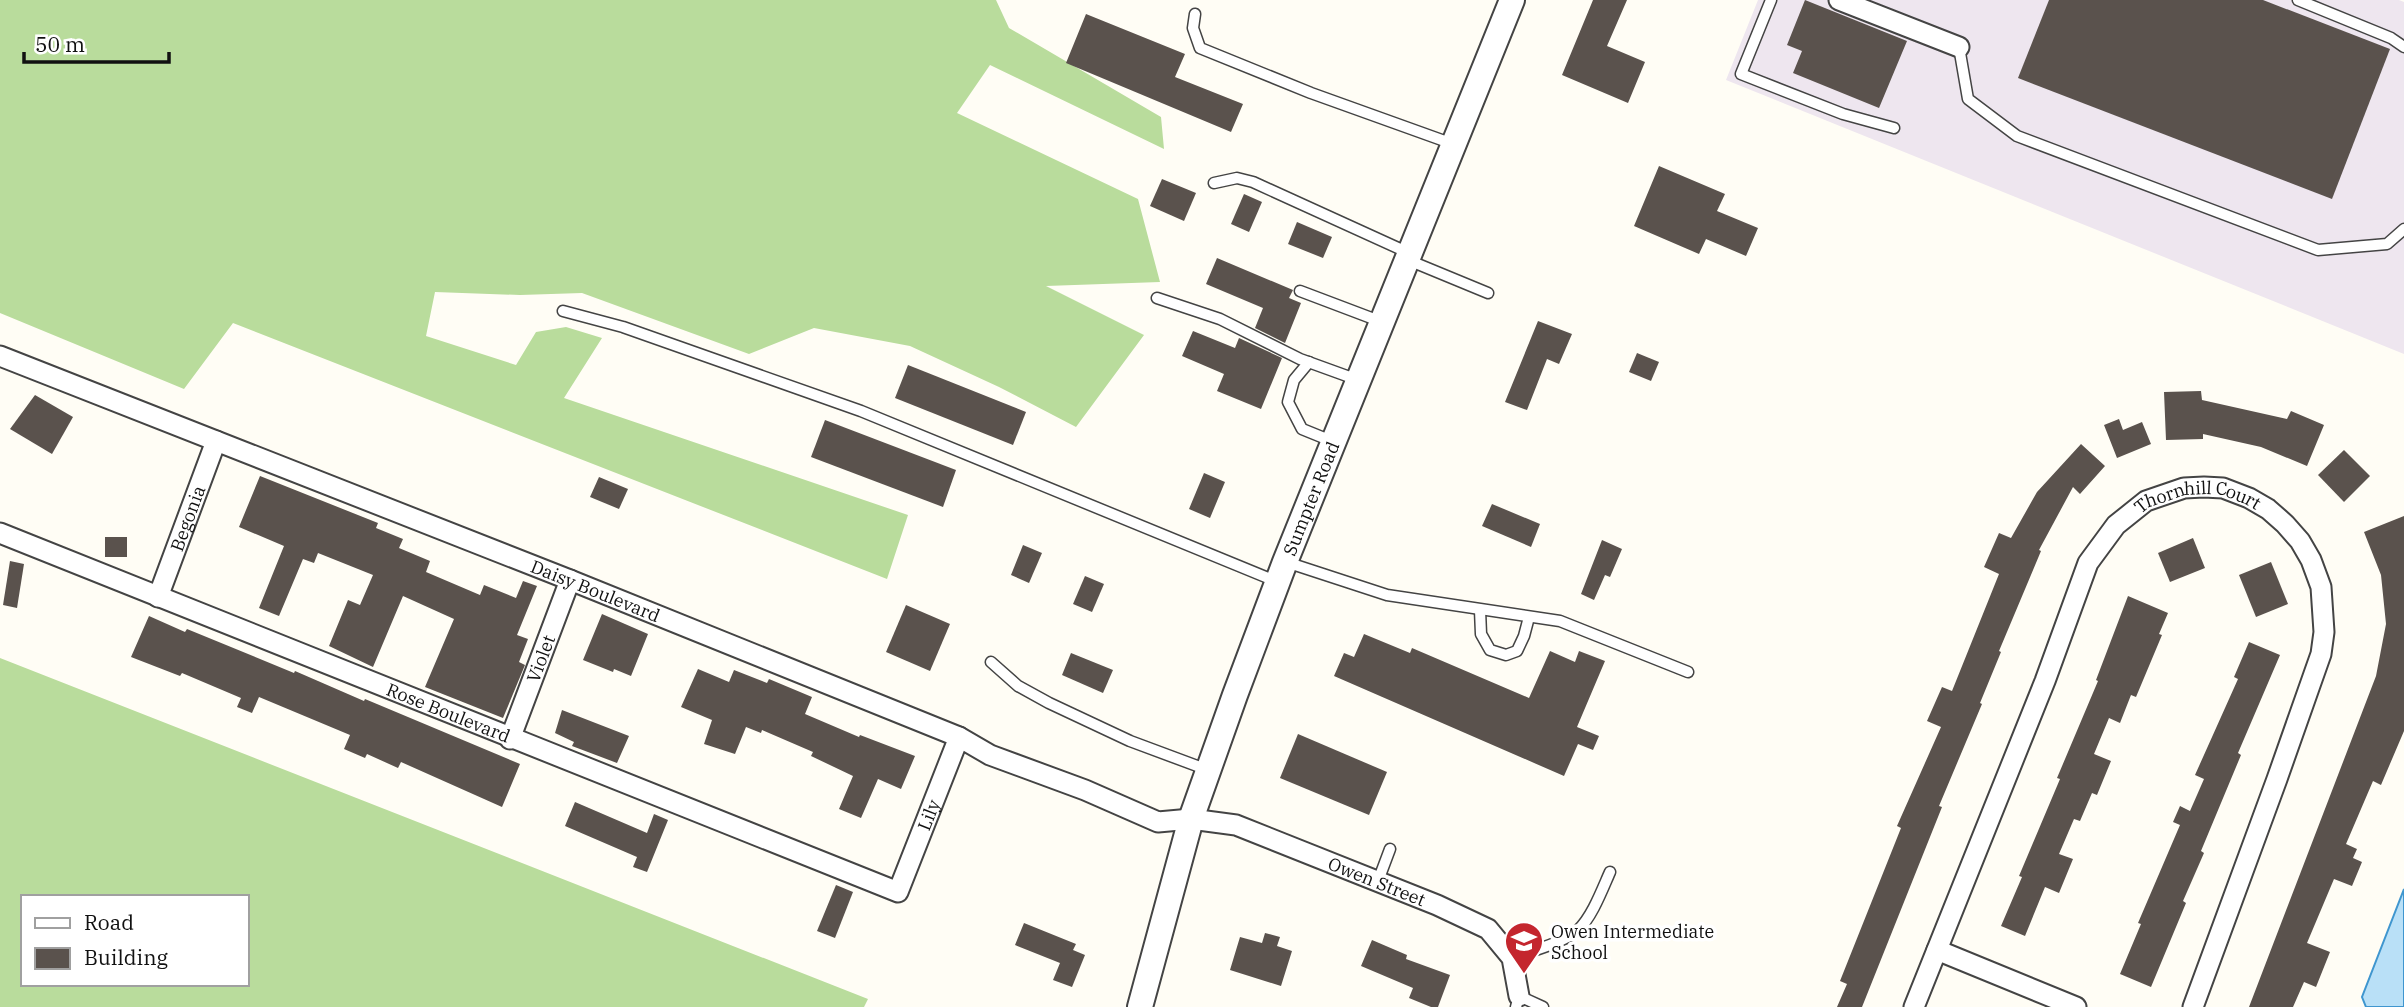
<svg xmlns="http://www.w3.org/2000/svg" width="2404" height="1007" viewBox="0 0 2404 1007" font-family="'IBM Plex Serif',serif">
  <style>
    .industrial { fill: #eee6ef }
    .forest { fill: #b9dc9c; fill-rule: evenodd }
    .water { fill: #b9e0f7; stroke: #3f96cf; stroke-width: 2 }
    .building { fill: #5a524d }
    .lines { fill: none; stroke-linecap: round; stroke-linejoin: round }
    .service-casing { stroke: #444; stroke-width: 13 }
    .minor-casing { stroke: #444; stroke-width: 23 }
    .tertiary-casing { stroke: #444; stroke-width: 28 }
    .service { stroke: #fff; stroke-width: 10 }
    .minor { stroke: #fff; stroke-width: 19 }
    .tertiary { stroke: #fff; stroke-width: 24 }
    .labels { text-anchor: middle; dominant-baseline: central; stroke-width: 7; stroke-linejoin: round; paint-order: stroke }
    .street-label { font-size: 18px; fill: #111; stroke: #fff }
    .poi-label { font-size: 18px; fill: #111; stroke: #fff; text-anchor: start }
  </style>
  <rect width="100%" height="100%" fill="#fffdf5"/>
  <path class="industrial" d="M1758 0H2399L2404 2V354L1726 80Z"/>
  <g class="forest">
    <path d="M0 0H996L1009 28 1161 117 1164 149 990 65 957 113 1138 199 1160 282 1046 286 1144 335 1076 427 999 387 910 346 814 328 749 354 582 293 520 295 435 292 426 336 516 365 536 332 566 327 602 338 564 398 908 515 887 579 233 323 184 389 0 313Z"/>
    <path d="M0 658 868 999 864 1007H0ZM23 897H247V984H23Z"/>
  </g>
  <path class="water" d="M2404 889V1007H2366L2362 997Z"/>
  <g class="building">
    <path d="M1593 0H1627L1607 46 1645 62 1628 103 1562 75Z"/>
    <path d="M1805 0 1907 41 1879 108 1793 73 1802 51 1787 45Z"/>
    <path d="M2049 0H2263L2390 49 2332 199 2018 78Z"/>
    <path d="M1086 14 1185 54 1175 77 1243 104 1231 132 1066 63Z"/>
    <path d="M1659 166 1725 194 1717 211 1758 228 1746 256 1706 239 1699 254 1634 226Z"/>
    <path d="M1162 179 1196 193 1184 221 1150 206Z"/>
    <path d="M1244 194 1262 202 1249 232 1231 224Z"/>
    <path d="M1297 222 1332 237 1323 258 1288 244Z"/>
    <path d="M1217 258 1293 290 1289 298 1301 303 1285 343 1255 328 1263 308 1206 284Z"/>
    <path d="M1538 321 1572 334 1559 364 1547 359 1527 410 1505 402Z"/>
    <path d="M1193 331 1235 348 1239 338 1282 358 1261 409 1217 391 1224 374 1182 356Z"/>
    <path d="M1637 353 1659 362 1651 381 1629 372Z"/>
    <path d="M908 365 1026 412 1013 445 895 398Z"/>
    <path d="M2201 391 2202 400 2287 419 2291 411 2324 425 2307 466 2261 447 2203 434V439L2166 440 2164 392Z"/>
    <path d="M35 395 73 417 52 454 10 429Z"/>
    <path d="M2119 419 2123 430 2142 422 2151 444 2117 458 2104 425Z"/>
    <path d="M825 420 956 470 943 507 811 457Z"/>
    <path d="M2081 444 2105 466 2080 494 2073 487 2039 550 2041 551 1999 651 2001 652 1980 703 1982 704 1939 806 1942 807 1862 1007H1837L1847 984 1840 981 1901 828 1897 826 1941 727 1927 721 1942 687 1952 691 1999 574 1984 567 1999 533 2011 538 2037 492Z"/>
    <path d="M2344 450 2370 476 2344 502 2318 475Z"/>
    <path d="M1204 473 1225 482 1210 518 1189 509Z"/>
    <path d="M260 476 378 523 376 528 403 539 399 548 430 561 426 572 480 595 484 585 516 598 523 581 537 586 517 635 528 639 519 662 525 665 503 718 425 687 454 619 403 596 373 667 329 646 348 600 360 605 373 575 318 553 314 563 303 559 279 616 259 608 284 546 239 527Z"/>
    <path d="M599 477 628 489 619 509 590 497Z"/>
    <path d="M1492 504 1540 524 1531 547 1482 526Z"/>
    <path d="M2404 516V731L2381 785 2373 781 2346 844 2357 849 2353 858 2362 862 2352 886 2334 879 2307 943 2330 952 2316 987 2304 982 2293 1007H2249L2376 676 2386 624 2381 575 2364 532Z"/>
    <rect x="105" y="537" width="22" height="20"/>
    <path d="M2193 538 2205 568 2170 582 2158 553Z"/>
    <path d="M1602 540 1622 549 1610 577 1605 575 1594 600 1581 594Z"/>
    <path d="M1023 545 1042 553 1029 583 1011 575Z"/>
    <path d="M10 561 24 564 17 608 3 605Z"/>
    <path d="M2271 562 2288 604 2256 617 2239 575Z"/>
    <path d="M1085 576 1104 584 1092 612 1073 604Z"/>
    <path d="M2128 596 2168 613 2159 634 2162 635 2136 697 2131 695 2120 723 2109 718 2094 754 2111 761 2097 795 2092 793 2080 821 2074 819 2059 854 2073 859 2059 893 2045 887 2025 936 2001 926 2022 877 2019 876 2060 779 2057 778 2098 681 2096 680Z"/>
    <path d="M906 605 950 624 930 671 886 652Z"/>
    <path d="M602 614 648 634 631 676 614 669 613 672 583 660Z"/>
    <path d="M149 616 185 632 187 629 294 673 295 671 364 701 365 699 520 764 502 807 401 762 398 768 367 754 365 758 344 749 350 735 259 697 252 713 237 707 241 698 182 673 180 676 131 657Z"/>
    <path d="M1364 634 1410 653 1412 648 1529 698 1550 651 1575 662 1579 651 1605 661 1577 727 1599 736 1593 750 1578 744 1564 776 1334 676 1344 653 1354 657Z"/>
    <path d="M2249 642 2280 655 2238 753 2241 755 2201 851 2204 853 2183 901 2186 903 2151 987 2120 974 2141 924 2138 923 2180 825 2173 822 2180 806 2190 811 2204 779 2195 775 2238 679 2234 677Z"/>
    <path d="M1071 653 1113 670 1103 693 1062 675Z"/>
    <path d="M698 669 729 682 734 670 767 683 769 679 812 697 805 714 859 737 860 735 915 756 901 789 878 779 861 818 839 809 853 776 811 756 813 752 762 730 761 733 746 727 735 754 704 744 712 720 681 707Z"/>
    <path d="M562 710 629 736 617 763 572 746 574 742 555 733Z"/>
    <path d="M1298 734 1387 772 1369 815 1280 778Z"/>
    <path d="M575 802 647 833 654 814 668 820 647 872 633 867 637 857 565 826Z"/>
    <path d="M836 885 853 892 835 938 817 931Z"/>
    <path d="M1024 923 1076 944 1073 950 1085 955 1072 987 1053 980 1060 963 1015 945Z"/>
    <path d="M1265 933 1280 937 1277 946 1292 951 1281 986 1230 970 1240 937 1262 943Z"/>
    <path d="M1372 940 1407 955 1406 959 1450 975 1438 1007H1431L1409 998 1413 988 1361 966Z"/>
  </g>
  <g class="lines">
    <defs>
      <g id="service">
        <path d="M1771 0 1741 74 1843 114 1894 128"/>
        <path d="M2298 0 2391 38 2404 47"/>
        <path d="M1195 14 1193 28 1200 48 1311 93 1453 144"/>
        <path d="M1959 47 1968 99 2017 136 2318 250 2387 244 2404 229"/>
        <path d="M1214 183 1237 178 1253 182 1409 253"/>
        <path d="M1408 260 1488 293"/>
        <path d="M1300 291 1382 322"/>
        <path d="M1157 298 1220 319 1300 359 1358 380"/>
        <path d="M563 311 623 327 861 411 1278 582"/>
        <path d="M1309 362 1294 380 1288 402 1302 429 1334 442"/>
        <path d="M1286 562 1387 595 1560 621 1688 672"/>
        <path d="M1480 610 1481 634 1490 650 1506 655 1517 651 1524 636 1529 617"/>
        <path d="M991 662 1018 686 1049 703 1130 741 1208 770"/>
        <path d="M1378 881 1390 849"/>
        <path d="M1512 958C1531 951 1563 943 1578 930 1592 917 1602 890 1610 872"/>
        <path d="M1516 1007 1519 996 1543 1007"/>
      </g>
      <g id="minor">
        <path d="M1839 0 1959 47"/>
        <path id="s1" d="M0 356 570 580 959 737 990 755 1085 790 1158 822 1191 819 1236 825 1437 905 1488 929 1512 958 1519 996"/>
        <path id="s2" d="M0 533 898 892 959 737"/>
        <path id="s3" d="M158 597 216 441"/>
        <path id="s4" d="M510 739 570 580"/>
        <path d="M1937 950 2076 1007"/>
        <path id="s5" d="M1914 1007 2045 681 2088 563 2116 525 2146 501 2184 488 2204 487 2223 488 2249 498 2268 509 2285 524 2300 541 2311 560 2321 587 2324 632 2321 654 2277 779 2193 1007"/>
      </g>
      <g id="tertiary">
        <path id="s6" d="M1140 1007 1191 819 1235 695 1285 562 1512 0"/>
      </g>
    </defs>
    <use href="#service" class="service-casing"/>
    <use href="#minor" class="minor-casing"/>
    <use href="#tertiary" class="tertiary-casing"/>
    <use href="#service" class="service"/>
    <use href="#minor" class="minor"/>
    <use href="#tertiary" class="tertiary"/>
  </g>
  <defs>
    <symbol id="school-pin" viewBox="-11 -11 22 30"><path d="M0 17L-7.5 6A9.5 9.5 0 1 1 7.5 6Z" fill="#c4262e" stroke="#fff"/><path d="M0-5L7-2L0 1L-7-2ZM-4 1L0 2.5L4 1V4Q0 6-4 4Z" fill="#fff"/></symbol>
  </defs>
  <g fill-rule="evenodd">
    <use href="#school-pin" x="1502" y="919" width="44" height="60"/>
  </g>
  <g class="labels">
    <g class="street-label">
      <text stroke="none"><textPath href="#s6" startOffset="537">Sumpter Road</textPath></text>
      <text stroke="none"><textPath href="#s5" startOffset="616">Thornhill Court</textPath></text>
      <text stroke="none"><textPath href="#s3" startOffset="84">Begonia</textPath></text>
      <text stroke="none"><textPath href="#s1" startOffset="640">Daisy Boulevard</textPath></text>
      <text stroke="none"><textPath href="#s4" startOffset="86">Violet</textPath></text>
      <text stroke="none"><textPath href="#s2" startOffset="483">Rose Boulevard</textPath></text>
      <text stroke="none"><textPath href="#s2" startOffset="1050">Lily</textPath></text>
      <text stroke="none"><textPath href="#s1" startOffset="1479">Owen Street</textPath></text>
    </g>
    <g class="poi-label">
      <text x="1551" y="931">Owen Intermediate<tspan x="1551" dy="21">School</tspan></text>
    </g>
  </g>
  <rect x="21" y="895" width="228" height="91" fill="#ffffff" stroke="#a0a0a0" stroke-width="2"/>
  <rect x="35" y="918" width="35" height="10" fill="#ffffff" stroke="#a0a0a0" stroke-width="2"/>
  <text x="84" y="930" font-size="21" fill="#111111">Road</text>
  <rect x="35" y="948" width="35" height="21" fill="#5a524d" stroke="#a0a0a0" stroke-width="2"/>
  <text x="84" y="965" font-size="21" fill="#111111">Building</text>
  <path d="M24 52v10h145v-10" fill="none" stroke="#111111" stroke-width="3.5"/>
  <text x="35" y="52" font-size="21" fill="#111111" stroke="#ffffff" stroke-width="5" paint-order="stroke">50 m</text>
</svg>
